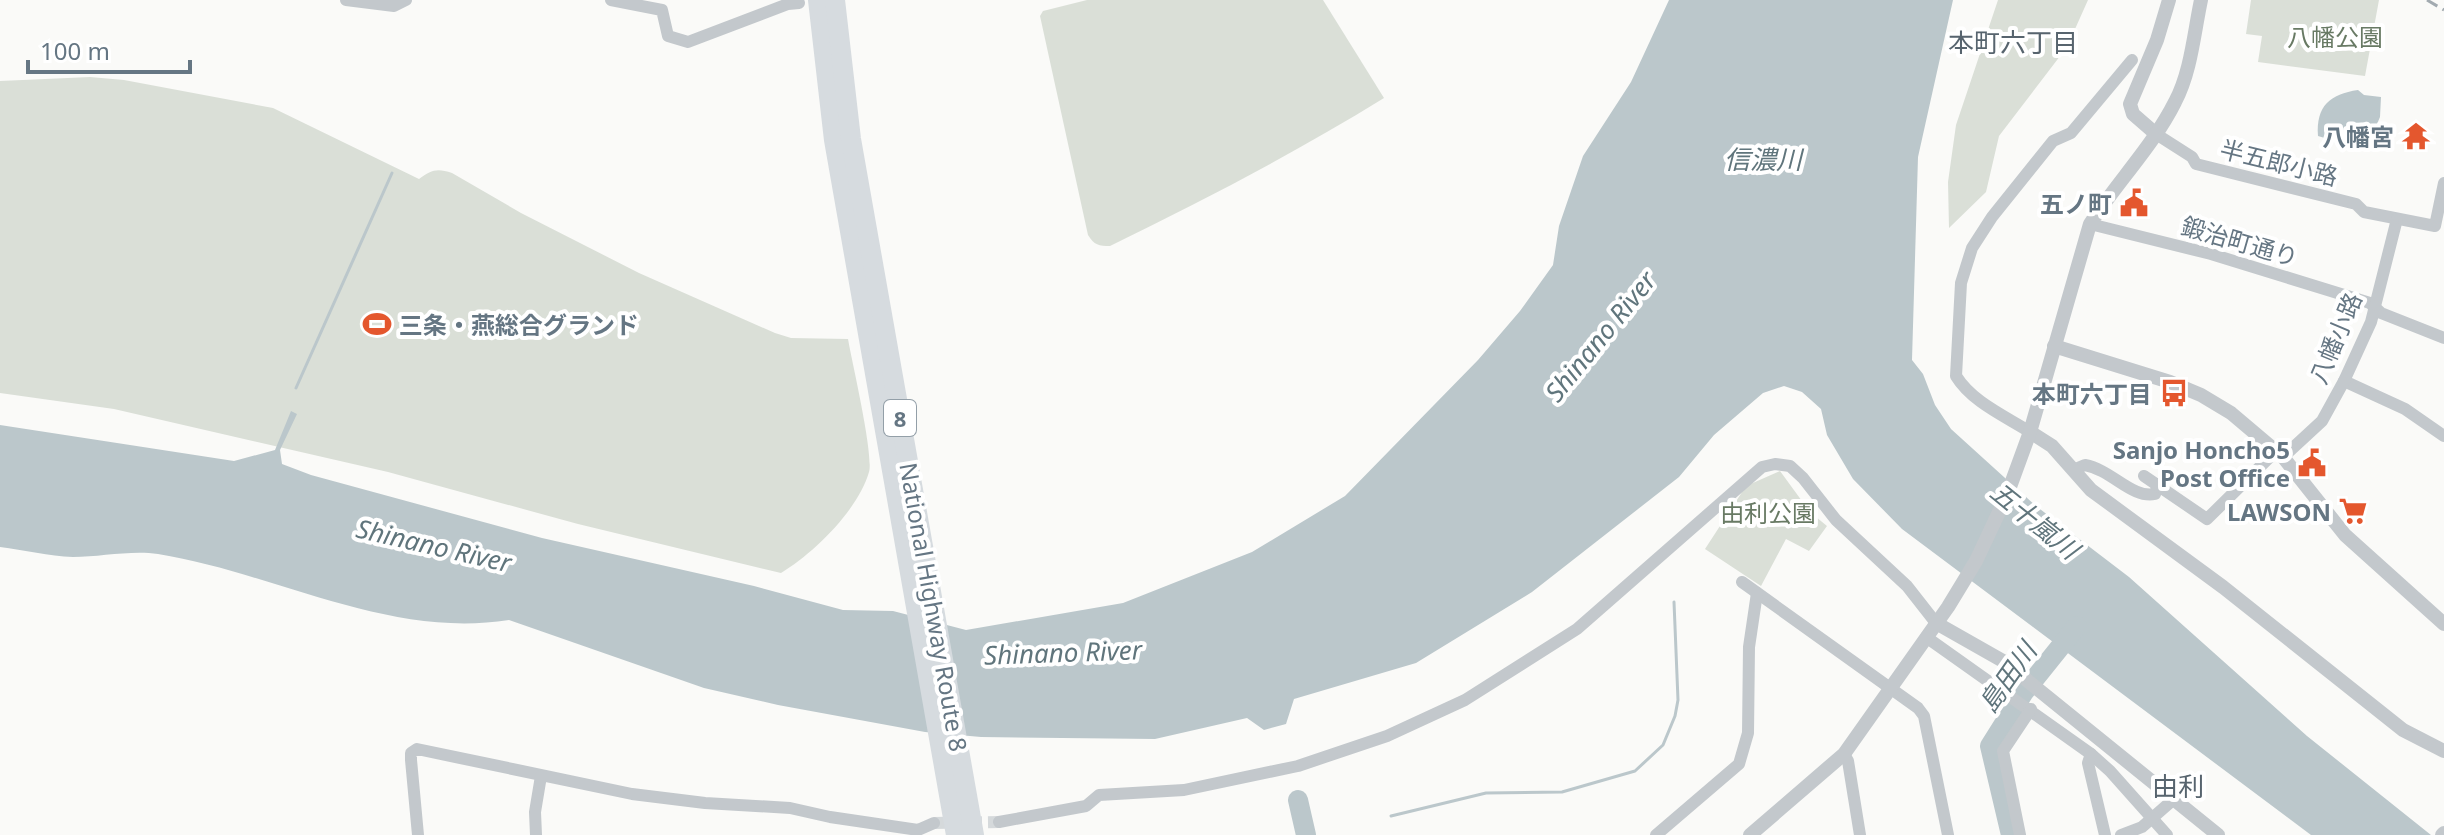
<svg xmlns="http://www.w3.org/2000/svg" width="2444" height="835" viewBox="0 0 2444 835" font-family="'Noto Sans','Noto Sans JP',sans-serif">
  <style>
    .green { fill: #dadfd7 }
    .water { fill: #bbc7cb }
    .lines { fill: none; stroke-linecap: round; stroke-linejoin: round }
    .stream { stroke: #bbc7cb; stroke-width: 3 }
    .river { stroke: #bbc7cb; stroke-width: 20 }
    .minor-tunnel { stroke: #d5d9db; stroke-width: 12; stroke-dasharray: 12 6; stroke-linecap: butt }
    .minor { stroke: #c3c8cc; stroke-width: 12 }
    .tertiary { stroke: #c3c8cc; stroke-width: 14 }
    .trunk { stroke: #d6dbdf; stroke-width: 20 }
    .rail { stroke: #a2aab0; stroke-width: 3; stroke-dasharray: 12 6; stroke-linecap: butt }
    .labels { text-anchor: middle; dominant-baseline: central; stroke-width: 8; stroke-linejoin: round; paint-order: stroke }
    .shield { fill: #fff; stroke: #939fa8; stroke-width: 2 }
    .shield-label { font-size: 22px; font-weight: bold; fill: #657683 }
    .park-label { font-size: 24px; fill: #687a64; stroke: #fff }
    .poi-label { font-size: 24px; font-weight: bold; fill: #657683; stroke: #fff; text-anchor: end }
    .street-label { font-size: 24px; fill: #657683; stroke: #fff }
    .neighbourhood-label { font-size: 26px; fill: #57646e; stroke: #fff }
    .water-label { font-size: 26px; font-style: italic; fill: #60757c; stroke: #fff }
  </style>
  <rect width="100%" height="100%" fill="#fafaf8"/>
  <g class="green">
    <path d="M1087 0H1323L1384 98C1295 153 1204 200 1110 246 1099 246 1094 245 1088 235L1040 16 1043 11Z"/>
    <path d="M1998 0H2088L2067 47 1999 136 1986 192 1949 228 1948 182 1956 125Z"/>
    <path d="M2251 0H2379L2365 76 2258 62 2262 36 2246 34Z"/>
    <path d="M90 77 124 80 273 108 419 179C431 170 437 168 452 173L521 213 639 273 775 333 791 338 848 339C852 362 874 455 869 472 858 510 814 553 781 573L578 524 388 472 114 409 0 393V81Z"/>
    <path d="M1780 471 1810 512 1827 526 1809 551 1786 539 1761 586 1705 549 1746 486Z"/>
  </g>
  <g class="water">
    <path d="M1669 0H1953L1918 157 1912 360 1923 374 1935 405 1951 429 2036 506 2129 577 2307 736 2431 835H2311L1902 529 1853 479 1827 435 1821 409 1802 392 1784 386 1763 393 1714 435 1679 477 1532 592 1416 663 1294 699 1286 724 1264 730 1247 718 1155 739 981 737 925 732 778 705 704 688 509 620C387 639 276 573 158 554 131 550 100 557 73 557 49 556 24 550 0 547V425L234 461 275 450 291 411 297 414 280 450 282 464 311 475 542 538 754 586 843 610 893 611 966 630 1123 603 1252 552 1345 496 1478 360 1520 311 1553 265 1559 226 1583 156 1631 82Z"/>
    <path d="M2358 90 2364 95 2381 97 2380 117 2369 143 2348 145 2318 136C2316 106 2330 94 2358 90Z"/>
  </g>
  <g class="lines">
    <g class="stream">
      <path d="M296 388 392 173"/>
      <path d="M1391 816 1486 793 1562 792 1635 771 1663 745 1675 716 1678 700 1674 602"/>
    </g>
    <g class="river">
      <path d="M1298 800 1306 835"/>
      <path d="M2011 835 1990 746 2024 692 2077 626"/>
    </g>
    <path class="minor-tunnel" d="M934 823 999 822"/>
    <g class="minor">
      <path d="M346 0 394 6 406 0"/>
      <path d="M611 0 662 10 668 36 688 42 788 4 799 3"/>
      <path d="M2156 134 2192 157 2196 164 2356 204 2364 212 2435 226 2444 183"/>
      <path d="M2090 224 2211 254 2370 303 2381 313 2444 338"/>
      <path d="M2344 381 2405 409 2444 436"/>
      <path d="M2030 432C2005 416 1972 402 1956 376L1961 283 1972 248 1992 217 2053 141 2071 133 2132 60"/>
      <path d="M2283 457 2322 421 2344 381 2371 322 2397 219"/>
      <path d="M2073 470 2085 465C2112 470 2132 499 2155 494L2158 484"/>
      <path d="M2144 476 2207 519 2277 450"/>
      <path d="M1742 582 1918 708 1924 716 1948 835"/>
      <path d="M1926 637 2091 754 2110 771 2167 835"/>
      <path d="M1844 754 1848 761 1860 835"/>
      <path d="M2091 754 2088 763 2105 835"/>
      <path d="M999 822 1086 806 1099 795 1184 790 1298 766 1387 736 1465 700 1577 629 1762 467 1775 464 1790 466 1803 478 1836 520 1907 586 1936 623"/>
      <path d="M418 835 411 760V753L417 749 632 794 705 803 790 808 830 817 918 830 934 823"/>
      <path d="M536 835 535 812 541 776"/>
      <path d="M1656 835 1739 764 1748 733 1749 647 1757 593"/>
      <path d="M2020 835 2003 751 2031 709"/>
      <path d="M2121 835 2142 827 2174 799"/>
    </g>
    <g class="tertiary">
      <path d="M2156 134 2133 114 2130 104 2157 40 2169 0"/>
      <path d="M2054 346 2170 382 2201 395 2231 413 2283 457 2345 535 2444 624"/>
      <path d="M2030 432 2052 446 2091 490 2223 587 2403 730 2444 751"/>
      <path d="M1936 623 2003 661 2218 835"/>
      <path d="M1750 835 1844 754 1948 607 1976 561 2007 495 2030 432 2090 224C2117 182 2153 146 2175 102 2191 72 2194 33 2201 0"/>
      <path d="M2442 835 2444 833"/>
    </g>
    <g class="trunk">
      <path d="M818 0 834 140 956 835"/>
      <path d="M835 0 851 139 974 835"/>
    </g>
    <path class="rail" d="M2427 0 2444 10"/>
  </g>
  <defs>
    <symbol id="temple-bare" viewBox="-9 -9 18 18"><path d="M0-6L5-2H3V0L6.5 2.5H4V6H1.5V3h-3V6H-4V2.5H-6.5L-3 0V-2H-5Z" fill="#e4572e" stroke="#fff" stroke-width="2.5" paint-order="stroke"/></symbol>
    <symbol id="civic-bare" viewBox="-9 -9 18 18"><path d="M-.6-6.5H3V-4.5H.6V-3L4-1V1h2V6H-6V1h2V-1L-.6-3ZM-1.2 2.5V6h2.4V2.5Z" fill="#e4572e" stroke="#fff" stroke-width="2.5" paint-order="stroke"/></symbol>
    <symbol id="stadium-bare" viewBox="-9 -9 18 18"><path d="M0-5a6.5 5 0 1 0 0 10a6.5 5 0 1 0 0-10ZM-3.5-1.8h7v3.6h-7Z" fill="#e4572e" stroke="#fff" stroke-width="2.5" paint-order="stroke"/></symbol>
    <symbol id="bus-bare" viewBox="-9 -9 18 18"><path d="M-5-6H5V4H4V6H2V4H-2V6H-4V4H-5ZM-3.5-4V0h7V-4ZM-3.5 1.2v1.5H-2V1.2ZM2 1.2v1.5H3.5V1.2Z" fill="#e4572e" stroke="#fff" stroke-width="2.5" paint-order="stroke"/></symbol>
    <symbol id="supermarket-bare" viewBox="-9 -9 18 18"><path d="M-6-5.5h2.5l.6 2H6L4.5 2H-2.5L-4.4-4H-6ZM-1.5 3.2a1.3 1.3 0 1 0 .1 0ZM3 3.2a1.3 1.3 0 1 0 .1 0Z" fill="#e4572e" stroke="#fff" stroke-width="2.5" paint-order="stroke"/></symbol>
  </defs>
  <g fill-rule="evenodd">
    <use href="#temple-bare" x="2396" y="116" width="40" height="40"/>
    <use href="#civic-bare" x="2114" y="183" width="40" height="40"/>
    <use href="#stadium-bare" x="357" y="304" width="40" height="40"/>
    <use href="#bus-bare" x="2154" y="373" width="40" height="40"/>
    <use href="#civic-bare" x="2292" y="443" width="40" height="40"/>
    <use href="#supermarket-bare" x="2333" y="491" width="40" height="40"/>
  </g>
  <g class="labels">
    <rect class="shield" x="884" y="400" width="32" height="36" rx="6"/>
    <g class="shield-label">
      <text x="900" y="418">8</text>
    </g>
    <g class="park-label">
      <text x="2335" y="36">八幡公園</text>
      <text x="1768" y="512">由利公園</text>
    </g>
    <g class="poi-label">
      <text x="2394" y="136">八幡宮</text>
      <text x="2112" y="203">五ノ町</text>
      <text x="399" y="324" text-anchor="start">三条・燕総合グランド</text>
      <text x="2152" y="393">本町六丁目</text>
      <text x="2290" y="449">Sanjo Honcho5<tspan x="2290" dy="28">Post Office</tspan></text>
      <text x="2331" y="511">LAWSON</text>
    </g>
    <g class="street-label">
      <text transform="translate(2279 162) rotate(14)">半五郎小路</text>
      <text transform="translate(2240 241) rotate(16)">鍛治町通り</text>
      <text transform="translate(2335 338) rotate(-67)">八幡小路</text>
      <text transform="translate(934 607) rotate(80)">National Highway Route 8</text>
    </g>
    <g class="neighbourhood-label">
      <text x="2013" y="42">本町六丁目</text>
      <text x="2178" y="786">由利</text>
    </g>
    <g class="water-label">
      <text x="1763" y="159">信濃川</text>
      <text transform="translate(1600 336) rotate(-51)">Shinano River</text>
      <text transform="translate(2035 520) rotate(39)">五十嵐川</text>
      <text transform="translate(434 545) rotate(13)">Shinano River</text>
      <text transform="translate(1063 652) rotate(-2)">Shinano River</text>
      <text transform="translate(2007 677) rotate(-55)">島田川</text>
    </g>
  </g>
  <path d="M28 60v12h162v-12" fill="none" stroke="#657683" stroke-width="4"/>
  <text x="40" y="60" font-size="24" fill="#657683" stroke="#ffffff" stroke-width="6" paint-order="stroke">100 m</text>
</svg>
